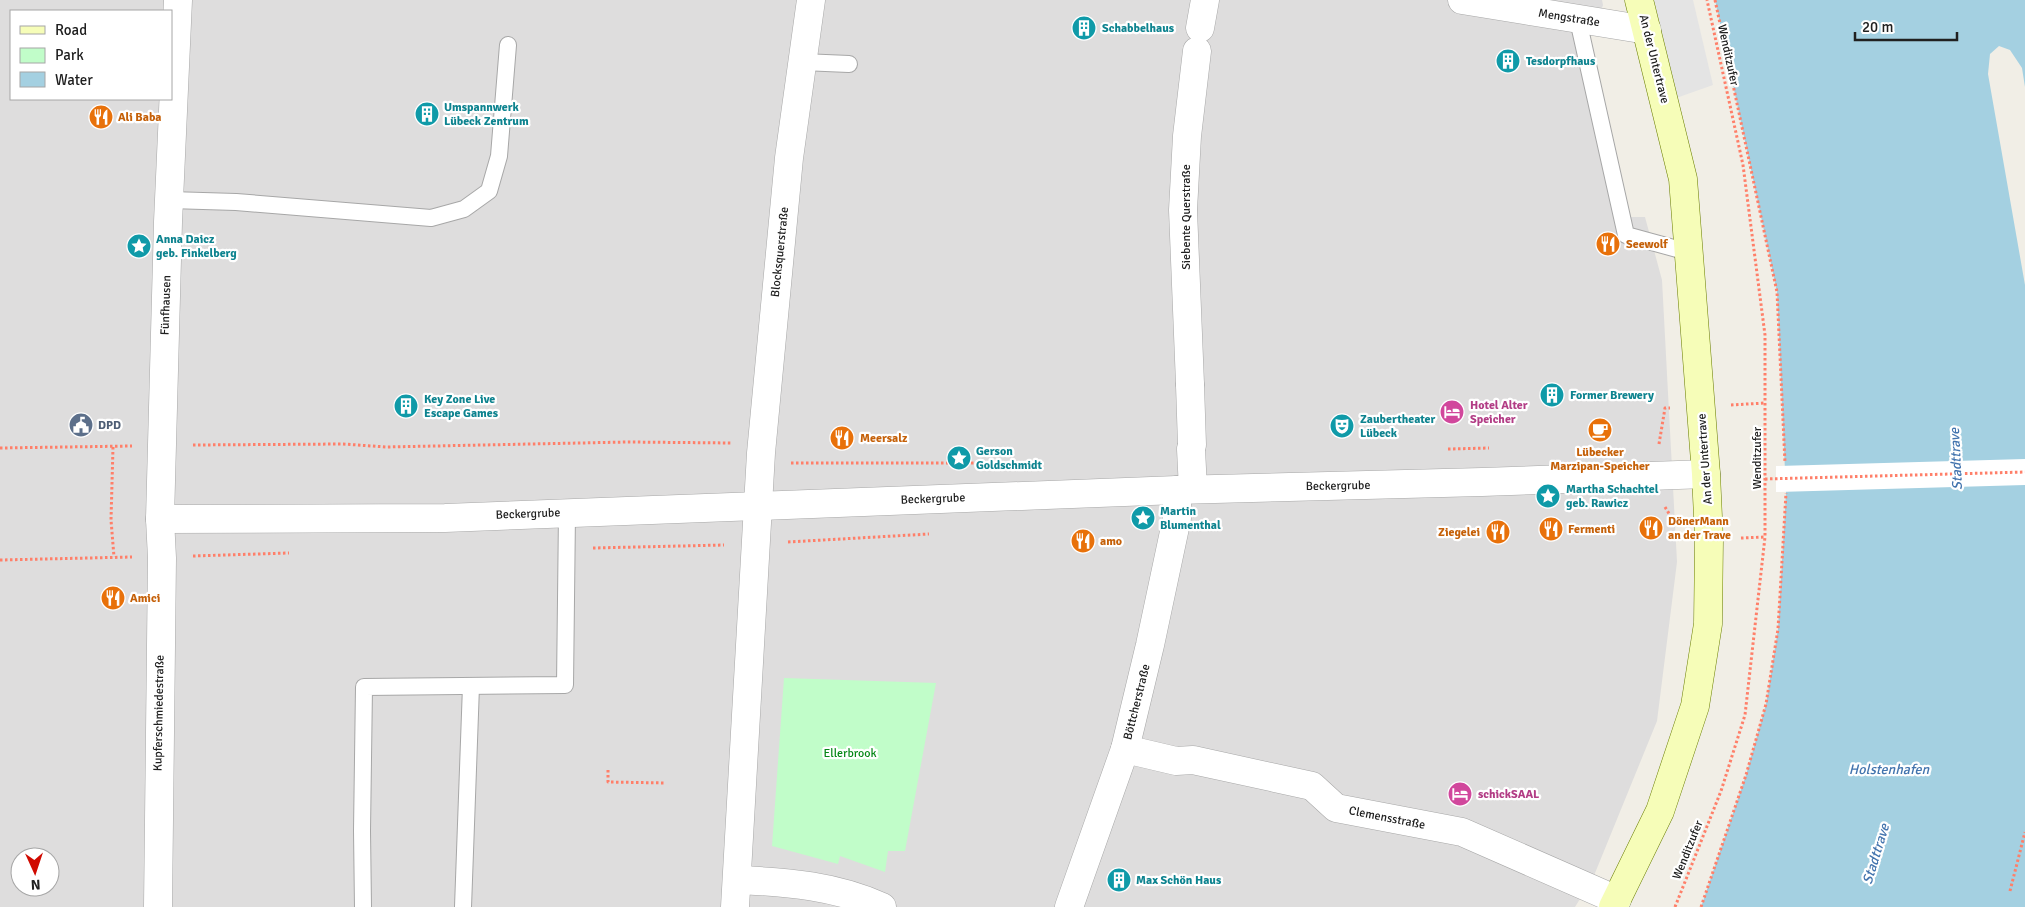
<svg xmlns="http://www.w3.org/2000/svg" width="2025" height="907" viewBox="0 0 2025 907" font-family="Signika,sans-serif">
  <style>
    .residential { fill: #dedddd; fill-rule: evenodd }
    .park { fill: #c1fdc9 }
    .parking { fill: #e4e4e4 }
    .water { fill: #a4d0e1 }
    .pier { fill: #fff }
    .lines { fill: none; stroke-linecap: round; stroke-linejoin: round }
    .service-casing { stroke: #a7a7a7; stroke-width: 18 }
    .minor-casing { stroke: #a7a7a7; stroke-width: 29 }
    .tertiary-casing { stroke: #a7a7a7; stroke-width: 29 }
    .secondary-casing { stroke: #6a7e00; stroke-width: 29 }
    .path { stroke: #ff7f69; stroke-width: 3; stroke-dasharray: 2.5 2.5; stroke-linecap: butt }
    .service { stroke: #fff; stroke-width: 16 }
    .minor { stroke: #fff; stroke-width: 28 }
    .tertiary { stroke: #fff; stroke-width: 28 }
    .secondary { stroke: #f6fdb8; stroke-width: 28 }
    .labels { text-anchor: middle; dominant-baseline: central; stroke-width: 4.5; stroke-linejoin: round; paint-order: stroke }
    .street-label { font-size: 12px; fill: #202020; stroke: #fff }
    .culture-label { font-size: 12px; font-weight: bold; fill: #0d838f; stroke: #fff; text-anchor: start }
    .food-label { font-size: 12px; font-weight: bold; fill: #c56008; stroke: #fff; text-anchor: start }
    .hotel-label { font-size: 12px; font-weight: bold; fill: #b23c85; stroke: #fff; text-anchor: start }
    .service-label { font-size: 12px; font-weight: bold; fill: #4e5e75; stroke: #fff; text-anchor: start }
    .park-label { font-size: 12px; fill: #058716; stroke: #fff }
    .water-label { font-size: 14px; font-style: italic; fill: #4374ae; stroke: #fff }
  </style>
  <rect width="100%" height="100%" fill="#f1eee6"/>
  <path class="residential" d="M0 0H1602L1603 5 1601 11 1578 10 1625 217H1645L1662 280 1677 562 1657 721 1593 878 1575 907H0ZM11 11H171V99H11ZM20 857H50V887H20Z"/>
  <path class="park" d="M784 678 936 683 905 851H888L885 872 840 856 838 864 772 846Z"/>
  <path class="parking" d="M1639 0H1693L1713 85 1665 102Z"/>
  <path class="water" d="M1715 0H2025V87L2022 68 2010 50 1999 46 1990 54 1988 74 2025 285V907H1701L1746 775 1766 704 1778 629 1786 493 1777 292Z"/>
  <path class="pier" d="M2025 459V485L1776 492V466Z"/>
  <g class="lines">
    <defs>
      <g id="service">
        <path d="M1578 20 1626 235 1688 252"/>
        <path d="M802 62 849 64"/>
        <path d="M170 200 236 202 431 218 464 209 489 191 499 156 508 45"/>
        <path d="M363 907 362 831 364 687 565 685 567 513"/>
        <path d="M463 907 471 686"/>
      </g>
      <g id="minor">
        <path d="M1462 0 1647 30"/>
        <path d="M1200 28 1205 0"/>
        <path d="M1190 384 1183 210 1187 136 1197 51"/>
        <path d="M1190 385 1192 445"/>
        <path d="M1191 449 1193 489"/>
        <path d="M1125 749 1176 761 1193 760 1312 786 1336 808 1462 832 1617 900"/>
        <path d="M738 880C788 882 836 886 882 907"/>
        <path d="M158 907 162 558 160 519"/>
        <path d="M735 907 761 453 789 158 811 0"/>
        <path d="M1069 907 1125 749 1150 645 1177 518V490"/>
      </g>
      <path id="tertiary" d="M178 0 168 222 160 519 445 518 1177 490 1482 482 1706 474"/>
      <path id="secondary" d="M1613 907 1660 811 1695 706 1708 624 1709 539 1706 474 1683 179 1639 0"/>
    </defs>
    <use href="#service" class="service-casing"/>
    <use href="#minor" class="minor-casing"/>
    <use href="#tertiary" class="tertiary-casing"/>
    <use href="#secondary" class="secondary-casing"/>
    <g class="path">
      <path d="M1715 0 1777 292 1785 463"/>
      <path d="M1731 405 1765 403"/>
      <path d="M1659 444 1665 408H1670"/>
      <path d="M193 445 343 444 386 447 628 442 732 443"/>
      <path d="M113 447 111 520 114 557"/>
      <path d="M0 448 132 446"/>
      <path d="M1448 449 1489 448"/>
      <path d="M791 463H997"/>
      <path d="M1765 479 2025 472"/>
      <path d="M1665 507 1676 525"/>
      <path d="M1741 538 1765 537"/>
      <path d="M788 542 929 534"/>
      <path d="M593 548 724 545"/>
      <path d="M193 556 289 553"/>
      <path d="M0 560 132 557"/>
      <path d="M608 770V782L666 783"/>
      <path d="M2010 891 2025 832"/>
      <path d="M1675 907 1721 791 1745 715 1765 537V335L1743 165 1707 0"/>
      <path d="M1701 907 1746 775 1766 704 1778 629 1786 493"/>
    </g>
    <use href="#service" class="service"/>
    <use href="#minor" class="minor"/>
    <use href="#tertiary" class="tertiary"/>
    <use href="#secondary" class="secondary"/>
  </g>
  <defs>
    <symbol id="building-disc" viewBox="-11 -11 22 22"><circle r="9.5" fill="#0f9aa8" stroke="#fff"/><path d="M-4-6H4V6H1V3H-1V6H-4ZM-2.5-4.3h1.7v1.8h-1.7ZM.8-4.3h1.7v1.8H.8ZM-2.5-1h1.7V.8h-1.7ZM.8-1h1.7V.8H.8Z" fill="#fff"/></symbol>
    <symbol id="restaurant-disc" viewBox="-11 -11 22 22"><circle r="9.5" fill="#e8710a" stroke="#fff"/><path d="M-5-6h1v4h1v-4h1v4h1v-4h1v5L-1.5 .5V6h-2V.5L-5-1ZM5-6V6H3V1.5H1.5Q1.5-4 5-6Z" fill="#fff"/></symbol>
    <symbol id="sight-disc" viewBox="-11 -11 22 22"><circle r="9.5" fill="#0f9aa8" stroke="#fff"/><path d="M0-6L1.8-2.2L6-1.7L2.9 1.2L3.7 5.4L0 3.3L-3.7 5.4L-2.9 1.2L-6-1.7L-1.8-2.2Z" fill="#fff"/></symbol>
    <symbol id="hotel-disc" viewBox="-11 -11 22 22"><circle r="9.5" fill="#d1479c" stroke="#fff"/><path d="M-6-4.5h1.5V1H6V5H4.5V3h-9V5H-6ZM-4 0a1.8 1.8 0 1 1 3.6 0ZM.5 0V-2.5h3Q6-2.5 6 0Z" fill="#fff"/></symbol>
    <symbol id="civic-disc" viewBox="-11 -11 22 22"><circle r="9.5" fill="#5c6f8a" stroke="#fff"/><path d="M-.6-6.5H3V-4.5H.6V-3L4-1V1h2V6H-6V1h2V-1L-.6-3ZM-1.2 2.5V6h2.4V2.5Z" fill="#fff"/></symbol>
    <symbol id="theatre-disc" viewBox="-11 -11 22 22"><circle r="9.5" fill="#0f9aa8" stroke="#fff"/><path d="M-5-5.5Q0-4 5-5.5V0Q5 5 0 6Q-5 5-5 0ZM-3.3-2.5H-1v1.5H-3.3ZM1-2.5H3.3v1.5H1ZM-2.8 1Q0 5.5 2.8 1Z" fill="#fff"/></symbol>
    <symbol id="cafe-disc" viewBox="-11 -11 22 22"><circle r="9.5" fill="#e8710a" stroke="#fff"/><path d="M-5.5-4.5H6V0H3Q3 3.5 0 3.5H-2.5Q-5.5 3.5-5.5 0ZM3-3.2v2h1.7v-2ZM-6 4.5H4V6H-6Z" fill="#fff"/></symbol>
  </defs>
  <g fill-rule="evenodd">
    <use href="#building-disc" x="1070" y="14" width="28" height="28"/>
    <use href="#building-disc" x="1494" y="47" width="28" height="28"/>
    <use href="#building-disc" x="413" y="100" width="28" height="28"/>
    <use href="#restaurant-disc" x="87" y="103" width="28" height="28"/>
    <use href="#restaurant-disc" x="1594" y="230" width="28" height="28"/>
    <use href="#sight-disc" x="125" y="232" width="28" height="28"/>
    <use href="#building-disc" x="1538" y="381" width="28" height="28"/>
    <use href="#building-disc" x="392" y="392" width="28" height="28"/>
    <use href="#hotel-disc" x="1438" y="398" width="28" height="28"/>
    <use href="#civic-disc" x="67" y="411" width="28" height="28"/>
    <use href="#theatre-disc" x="1328" y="412" width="28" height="28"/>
    <use href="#cafe-disc" x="1586" y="416" width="28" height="28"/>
    <use href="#restaurant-disc" x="828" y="424" width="28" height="28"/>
    <use href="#sight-disc" x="945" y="444" width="28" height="28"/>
    <use href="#sight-disc" x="1534" y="482" width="28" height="28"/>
    <use href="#sight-disc" x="1129" y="504" width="28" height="28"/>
    <use href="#restaurant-disc" x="1637" y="514" width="28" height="28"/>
    <use href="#restaurant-disc" x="1537" y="515" width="28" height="28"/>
    <use href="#restaurant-disc" x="1484" y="518" width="28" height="28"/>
    <use href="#restaurant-disc" x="1069" y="527" width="28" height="28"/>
    <use href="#restaurant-disc" x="99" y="584" width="28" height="28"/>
    <use href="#hotel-disc" x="1446" y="780" width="28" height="28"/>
    <use href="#building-disc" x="1105" y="866" width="28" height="28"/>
  </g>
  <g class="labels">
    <g class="street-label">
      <text transform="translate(1569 18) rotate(9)">Mengstraße</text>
      <text transform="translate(1728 55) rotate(78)">Wenditzufer</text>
      <text transform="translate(1654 59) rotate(76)">An der Untertrave</text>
      <text transform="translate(1186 217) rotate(-90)">Siebente Querstraße</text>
      <text transform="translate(780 252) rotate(-84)">Blocksquerstraße</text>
      <text transform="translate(166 305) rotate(-88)">Fünfhausen</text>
      <text transform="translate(1757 458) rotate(-90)">Wenditzufer</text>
      <text transform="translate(1705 459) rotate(-94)">An der Untertrave</text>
      <text transform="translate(1338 486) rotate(-1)">Beckergrube</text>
      <text transform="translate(933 499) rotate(-2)">Beckergrube</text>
      <text transform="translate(528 514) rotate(-2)">Beckergrube</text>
      <text transform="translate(1137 702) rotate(-76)">Böttcherstraße</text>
      <text transform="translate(159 713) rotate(-89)">Kupferschmiedestraße</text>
      <text transform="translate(1387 818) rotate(11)">Clemensstraße</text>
      <text transform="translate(1688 850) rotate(-68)">Wenditzufer</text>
    </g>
    <g class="culture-label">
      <text x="1102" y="28">Schabbelhaus</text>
      <text x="1526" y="61">Tesdorpfhaus</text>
      <text x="444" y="107">Umspannwerk<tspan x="444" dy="14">Lübeck Zentrum</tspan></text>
      <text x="156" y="239">Anna Daicz<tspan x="156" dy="14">geb. Finkelberg</tspan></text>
      <text x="1570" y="395">Former Brewery</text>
      <text x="424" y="399">Key Zone Live<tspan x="424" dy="14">Escape Games</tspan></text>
      <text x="1360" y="419">Zaubertheater<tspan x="1360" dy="14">Lübeck</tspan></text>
      <text x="976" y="451">Gerson<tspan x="976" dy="14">Goldschmidt</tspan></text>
      <text x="1566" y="489">Martha Schachtel<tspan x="1566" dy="14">geb. Rawicz</tspan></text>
      <text x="1160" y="511">Martin<tspan x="1160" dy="14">Blumenthal</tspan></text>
      <text x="1136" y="880">Max Schön Haus</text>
    </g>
    <g class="food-label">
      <text x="118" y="117">Ali Baba</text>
      <text x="1626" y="244">Seewolf</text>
      <text x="860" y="438">Meersalz</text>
      <text x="1600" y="452" text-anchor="middle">Lübecker<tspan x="1600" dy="14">Marzipan-Speicher</tspan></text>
      <text x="1668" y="521">DönerMann<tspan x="1668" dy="14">an der Trave</tspan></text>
      <text x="1568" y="529">Fermenti</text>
      <text x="1480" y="532" text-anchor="end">Ziegelei</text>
      <text x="1100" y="541">amo</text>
      <text x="130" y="598">Amici</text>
    </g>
    <g class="hotel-label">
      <text x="1470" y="405">Hotel Alter<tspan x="1470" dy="14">Speicher</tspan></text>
      <text x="1478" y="794">schickSAAL</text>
    </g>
    <g class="service-label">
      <text x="98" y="425">DPD</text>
    </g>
    <g class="park-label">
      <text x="850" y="753">Ellerbrook</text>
    </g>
    <g class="water-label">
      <text transform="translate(1956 459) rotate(-93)">Stadttrave</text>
      <text x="1889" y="769">Holstenhafen</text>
      <text transform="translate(1876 854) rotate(-73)">Stadttrave</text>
    </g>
  </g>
  <rect x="10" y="10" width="162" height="90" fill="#ffffff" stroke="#a6a6a6"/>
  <rect x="20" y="26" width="25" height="8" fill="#f6fdb8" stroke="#a6a6a6"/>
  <text x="55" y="35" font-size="15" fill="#202020">Road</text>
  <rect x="20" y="48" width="25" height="15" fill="#c1fdc9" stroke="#a6a6a6"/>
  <text x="55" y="60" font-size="15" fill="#202020">Park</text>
  <rect x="20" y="72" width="25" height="15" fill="#a4d0e1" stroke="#a6a6a6"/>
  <text x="55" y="85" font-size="15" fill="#202020">Water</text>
  <g transform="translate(35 872) rotate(177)"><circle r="24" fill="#ffffff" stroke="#a6a6a6"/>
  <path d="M0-4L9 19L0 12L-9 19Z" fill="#d00a00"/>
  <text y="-8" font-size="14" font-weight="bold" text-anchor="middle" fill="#202020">N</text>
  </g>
  <path d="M1855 32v8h102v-8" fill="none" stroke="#202020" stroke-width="2.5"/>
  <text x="1862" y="32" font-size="15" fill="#202020" stroke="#ffffff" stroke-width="4" paint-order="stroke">20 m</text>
</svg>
